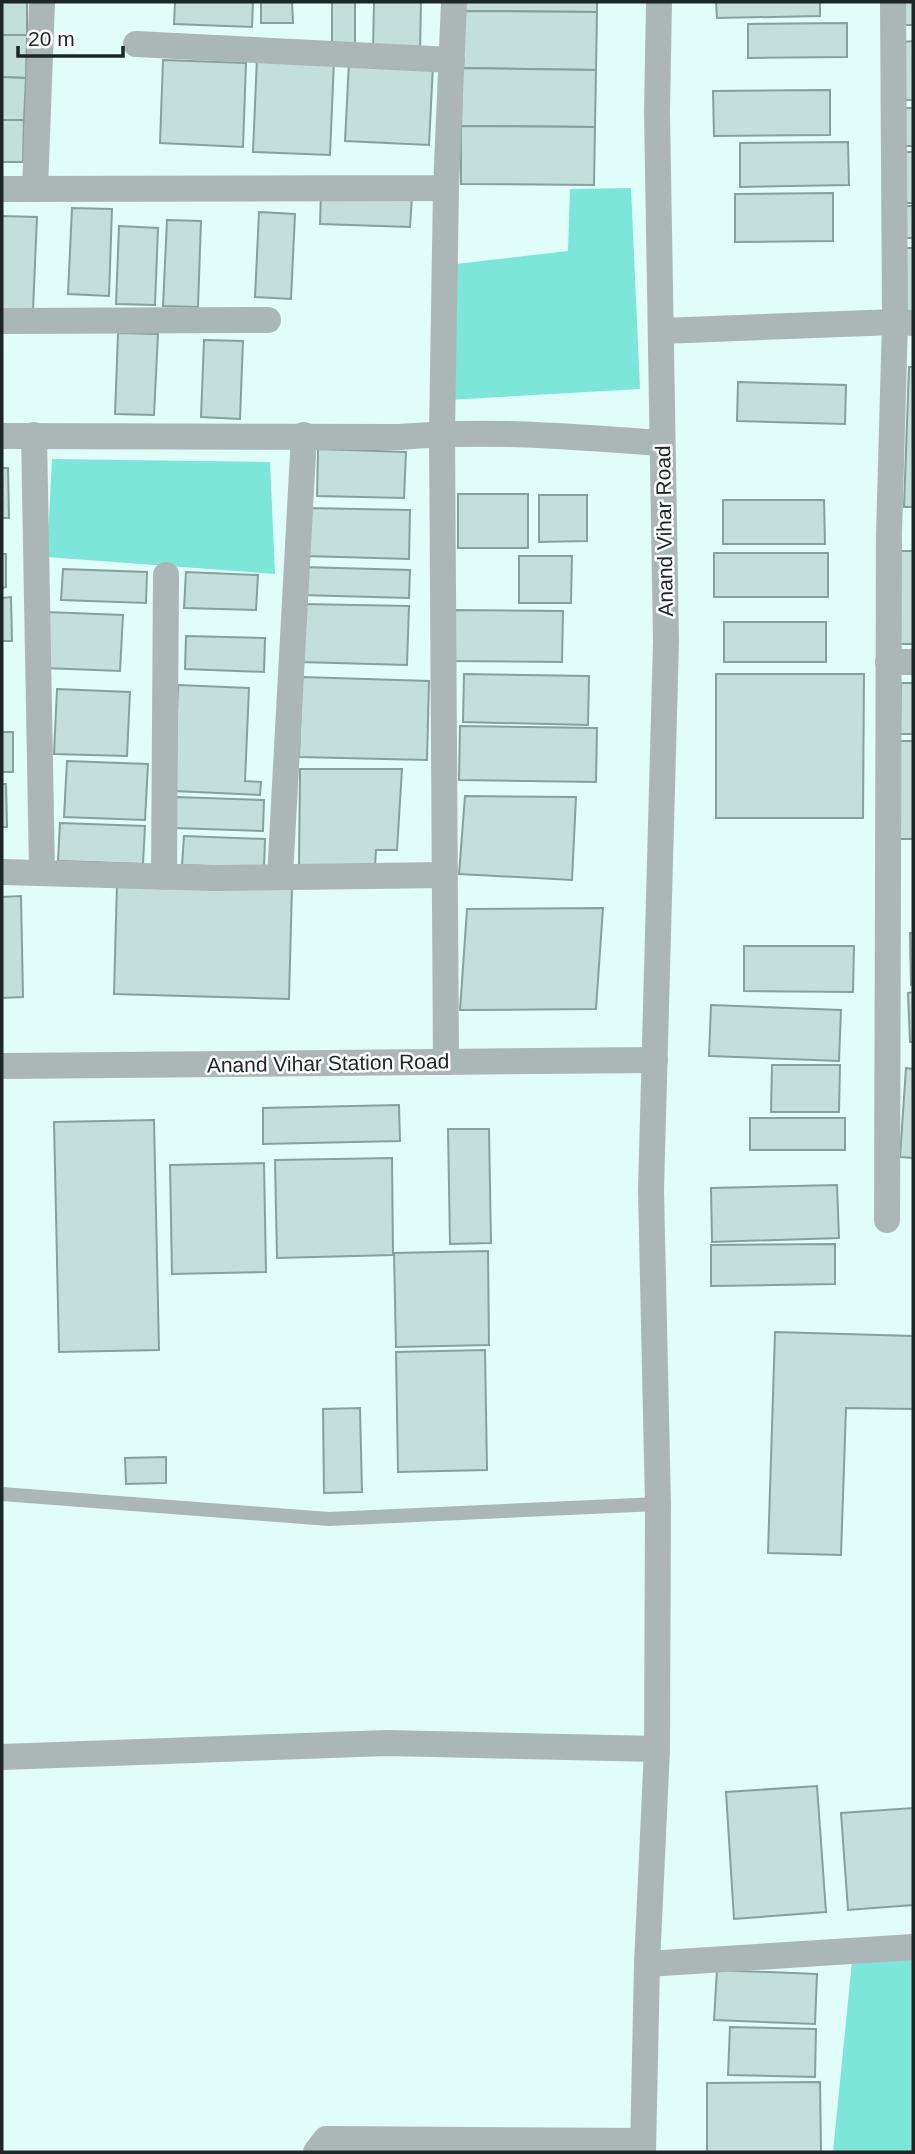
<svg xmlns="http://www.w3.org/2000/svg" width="915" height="2154" viewBox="0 0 915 2154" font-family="Helvetica,sans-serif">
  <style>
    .green { fill: #7ce6db }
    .building { fill: #c3dfdb; stroke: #86a19d; stroke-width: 2 }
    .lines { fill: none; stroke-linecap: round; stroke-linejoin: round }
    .service { stroke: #abb7b6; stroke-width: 14 }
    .minor { stroke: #abb7b6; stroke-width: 26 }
    .labels { text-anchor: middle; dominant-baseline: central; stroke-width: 5; stroke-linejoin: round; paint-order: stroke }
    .street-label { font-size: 21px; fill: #1c2625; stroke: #fff }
  </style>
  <rect width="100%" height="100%" fill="#e1fdf9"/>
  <g class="green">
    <path d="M631 188 640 389 447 400V265L568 251 570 189Z"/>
    <path d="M52 459 270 462 275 574 47 557Z"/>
    <path d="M913 1946V2152H833L853 1951Z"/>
  </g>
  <g class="building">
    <rect x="2" y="2" width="25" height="33"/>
    <path d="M175 2H253L252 27 174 24Z"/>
    <path d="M261 2H292L293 23H261Z"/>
    <path d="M332 2H355V45L332 44Z"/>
    <path d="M374 2H421L420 51 373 50Z"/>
    <path d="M463 2H597V12L463 11Z"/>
    <path d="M716 2H820V16L717 18Z"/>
    <rect x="903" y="2" width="10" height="23"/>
    <path d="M463 11 597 12 596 70 462 68Z"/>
    <path d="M847 23V57L748 58V24Z"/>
    <path d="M2 35H27L26 78 2 77Z"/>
    <path d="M913 41V100H903V42Z"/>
    <path d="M257 57 334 60 330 155 253 152Z"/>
    <path d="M163 60 246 63 243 147 160 143Z"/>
    <path d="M349 62 433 65 429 145 345 141Z"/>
    <path d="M462 68 596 70 595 127 461 126Z"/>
    <path d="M2 77 26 78 24 120H2Z"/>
    <path d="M830 90V135L714 136 713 91Z"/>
    <rect x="905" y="108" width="8" height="38"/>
    <path d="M2 120H24L23 162H2Z"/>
    <path d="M461 126 595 127 594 185 461 184Z"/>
    <path d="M848 142 849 185 740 187V143Z"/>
    <rect x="902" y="152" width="11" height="51"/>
    <path d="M321 192 412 196 410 227 320 224Z"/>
    <path d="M833 193V241L735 242V194Z"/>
    <rect x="902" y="206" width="11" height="32"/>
    <path d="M72 208 112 209 109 296 68 294Z"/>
    <path d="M259 212 295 214 291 299 255 297Z"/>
    <path d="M2 216 37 217 33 310 2 309Z"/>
    <path d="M167 220 201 221 198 307 163 306Z"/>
    <path d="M119 226 158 228 155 305 116 304Z"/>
    <rect x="905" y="248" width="8" height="63"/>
    <path d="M118 333 158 334 154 415 115 414Z"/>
    <path d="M204 340 243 341 240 419 201 417Z"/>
    <path d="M909 367H913V507H904Z"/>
    <path d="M738 382 846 385 845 424 737 421Z"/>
    <path d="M318 449 406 452 404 498 317 496Z"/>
    <path d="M2 468H8L9 518H2Z"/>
    <rect x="458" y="494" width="70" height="54"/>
    <path d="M539 495H587V541L539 542Z"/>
    <path d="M723 500H824L825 544H723Z"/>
    <path d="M306 508 410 510 409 559 305 556Z"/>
    <path d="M899 551H913V644H898Z"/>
    <rect x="714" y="553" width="114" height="44"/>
    <path d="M2 554H6V587L2 588Z"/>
    <path d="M519 556H572L571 603H519Z"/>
    <path d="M302 567 410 570 409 598 301 595Z"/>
    <path d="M63 569 147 572 146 603 61 600Z"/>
    <path d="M186 572 258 575 256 610 184 608Z"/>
    <path d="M11 597 12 641H2V598Z"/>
    <path d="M302 604 409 606 407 665 300 662Z"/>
    <path d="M450 610 563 611 562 662 449 661Z"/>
    <path d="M46 612 123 615 120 671 44 668Z"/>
    <rect x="724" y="622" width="102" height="40"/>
    <path d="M186 636 265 638 264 672 185 669Z"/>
    <path d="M464 674 589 676 588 725 463 722Z"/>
    <path d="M716 674H864L863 818H716Z"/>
    <path d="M302 677 429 681 427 760 299 757Z"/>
    <path d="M901 683H913V734H900Z"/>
    <path d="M178 685 249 688 245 781 261 782 260 795 174 791Z"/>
    <path d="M57 689 130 692 127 756 54 754Z"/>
    <path d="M460 726 597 728 596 782 459 780Z"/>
    <rect x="2" y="732" width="11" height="40"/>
    <path d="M891 741H913V839H890Z"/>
    <path d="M67 761 148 764 145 820 64 817Z"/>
    <path d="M300 769H402L397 850H376L375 866H299Z"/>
    <path d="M2 784H6L7 827H2Z"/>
    <path d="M465 796 576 797 572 880 459 874Z"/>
    <path d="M176 797 264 800 263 831 174 828Z"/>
    <path d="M60 823 145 826 143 864 58 861Z"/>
    <path d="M184 836 265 839 264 868 182 865Z"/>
    <path d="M117 882 292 887 289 999 114 994Z"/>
    <path d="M21 896 23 997 2 998V897Z"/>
    <path d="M603 908 596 1009 460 1010 467 909Z"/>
    <path d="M910 933H913V985H911Z"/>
    <path d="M744 946H854L853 992 744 991Z"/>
    <path d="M913 992V1042H910L908 993Z"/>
    <path d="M711 1005 841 1010 839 1061 709 1056Z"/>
    <path d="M772 1065H840L839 1112H771Z"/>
    <path d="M906 1068 913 1069V1158L900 1157Z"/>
    <path d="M399 1105 400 1141 263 1144V1108Z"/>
    <rect x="750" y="1118" width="95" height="32"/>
    <path d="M154 1120 159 1350 59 1352 54 1122Z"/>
    <path d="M448 1129H489L491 1243 450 1244Z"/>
    <path d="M392 1158 393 1255 277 1258 275 1160Z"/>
    <path d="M264 1163 266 1272 172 1274 170 1165Z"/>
    <path d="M837 1185 839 1238 712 1242 711 1188Z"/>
    <path d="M835 1244V1284L711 1286V1245Z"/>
    <path d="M488 1251 489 1345 396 1347 394 1253Z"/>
    <path d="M775 1332 913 1336V1409L846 1408 841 1555 768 1553Z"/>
    <path d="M485 1350 487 1470 398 1472 396 1352Z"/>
    <path d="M360 1408 362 1492 324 1493 323 1409Z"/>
    <path d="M166 1457V1483L126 1484 125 1458Z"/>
    <path d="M817 1786 826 1912 734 1919 726 1792Z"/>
    <path d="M913 1808V1905L848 1910 841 1813Z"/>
    <path d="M717 1970 817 1974 815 2024 714 2020Z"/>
    <path d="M730 2027 816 2029 815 2077 728 2075Z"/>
    <path d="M820 2082 821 2152H707V2083Z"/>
  </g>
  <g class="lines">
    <path class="service" d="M2 1494 329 1519 658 1504"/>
    <g class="minor">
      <path d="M136 44 452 60"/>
      <path d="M2 189 446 188 454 2"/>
      <path d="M35 189 42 2"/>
      <path d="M2 321 268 320"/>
      <path d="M661 331 895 322 913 323"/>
      <path d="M34 435 42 872"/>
      <path d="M2 436 400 437C487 429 575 437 662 443"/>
      <path d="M888 662H913"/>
      <path d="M2 872 214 878 444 875"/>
      <path d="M164 877 166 575"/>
      <path d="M280 877 304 435"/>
      <path d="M446 1062 442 433 446 188"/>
      <path d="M2 1066 655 1060"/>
      <path d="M887 1220 889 535 895 322 893 2"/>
      <path d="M2 1757 387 1743 657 1749"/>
      <path d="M647 1964 913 1947"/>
      <path d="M316 2152 326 2139 642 2141"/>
      <path d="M643 2152 647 1964 657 1749 658 1504 651 1190 666 642 657 112 659 2"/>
    </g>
  </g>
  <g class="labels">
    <g class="street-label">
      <text transform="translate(664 531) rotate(-91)">Anand Vihar Road</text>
      <text transform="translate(328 1063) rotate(-1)">Anand Vihar Station Road</text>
    </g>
  </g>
  <rect width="915" height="2154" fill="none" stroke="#1c2625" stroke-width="7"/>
  <path d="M18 46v10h105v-10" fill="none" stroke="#1c2625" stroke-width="3.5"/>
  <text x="28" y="46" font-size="21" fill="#1c2625" stroke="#ffffff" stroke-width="5" paint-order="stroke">20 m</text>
</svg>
